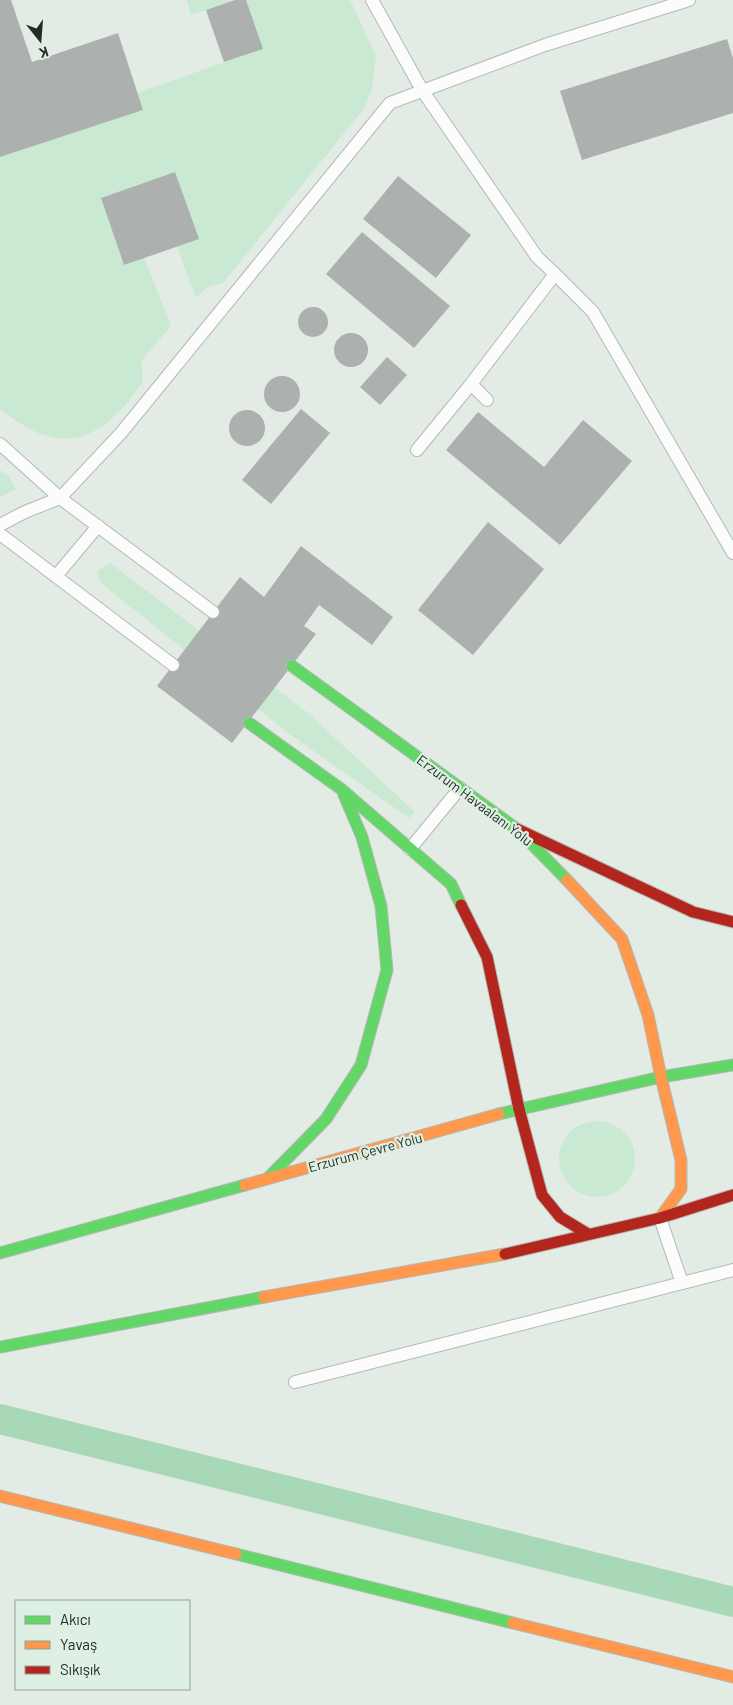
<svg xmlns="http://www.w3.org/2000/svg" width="733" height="1705" viewBox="0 0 733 1705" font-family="Barlow,sans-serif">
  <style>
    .green { fill: #c9e9d3 }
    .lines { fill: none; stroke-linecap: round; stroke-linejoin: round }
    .canal { stroke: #a9d8b9; stroke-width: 30 }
    .building { fill: #acb0af }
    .lane-casing { stroke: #b3bab5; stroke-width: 14 }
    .fast-casing { stroke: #b3bab5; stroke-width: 13 }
    .slow-casing { stroke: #b3bab5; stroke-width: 13 }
    .jam-casing { stroke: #b3bab5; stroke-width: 13 }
    .lane { stroke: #fbfcfb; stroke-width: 12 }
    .fast { stroke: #63d668; stroke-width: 11 }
    .slow { stroke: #ff974d; stroke-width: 11 }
    .jam { stroke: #b3261e; stroke-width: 11 }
    .labels { text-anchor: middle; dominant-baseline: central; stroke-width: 4.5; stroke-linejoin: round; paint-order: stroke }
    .street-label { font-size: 14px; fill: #252c27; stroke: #deefe3 }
  </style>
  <rect width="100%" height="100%" fill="#e2ebe4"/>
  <g class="green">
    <path d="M187 0H235L191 15Z"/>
    <path d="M246 0H350L376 56 372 88 365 107 223 283 207 287 196 298 177 247 198 239 175 172 101 198 124 265 144 258 171 326 141 361 143 382C100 443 62 459 0 409V157L143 110 137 93 262 49Z"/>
    <path d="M0 470 9 477 16 489 0 497Z"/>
    <path d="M110 563 308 713 415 812 409 818 291 735 101 583 97 571Z"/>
    <circle cx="597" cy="1159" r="38"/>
  </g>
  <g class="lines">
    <path class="canal" d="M0 1419 733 1602"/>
  </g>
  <g class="building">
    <path d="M0 0H11L32 62 118 33 143 110 0 157Z"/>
    <path d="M235 0H246L263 49 224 62 206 10Z"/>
    <path d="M727 39 733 58V113L582 160 560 91Z"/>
    <path d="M175 172 199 239 124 265 101 198Z"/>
    <path d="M398 176 471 235 436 278 363 219Z"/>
    <path d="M362 232 450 306 414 348 326 274Z"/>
    <circle cx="313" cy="322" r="15"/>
    <circle cx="351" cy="350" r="17"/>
    <path d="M387 357 407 375 380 405 360 387Z"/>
    <circle cx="282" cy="394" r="18"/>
    <path d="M301 409 330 433 271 504 242 480Z"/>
    <circle cx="247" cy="428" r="18"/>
    <path d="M478 412 544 467 583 420 632 461 560 545 446 450Z"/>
    <path d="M488 522 544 569 473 655 418 610Z"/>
    <path d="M301 546 393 617 372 645 319 605 304 626 316 634 232 743 157 686 240 577 264 597Z"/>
  </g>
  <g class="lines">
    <defs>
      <g id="lane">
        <path d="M372 0 422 90 537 257 555 274 471 384 487 400"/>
        <path d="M555 274 593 312 733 553"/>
        <path d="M0 444 60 498 213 612"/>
        <path d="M417 450 471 384"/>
        <path d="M0 525 25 512 60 498 121 433 390 103 545 45 689 0"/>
        <path d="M0 534 173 665"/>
        <path d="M56 576 98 526"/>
        <path d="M410 849 460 788"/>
        <path d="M660 1218 682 1283"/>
        <path d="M295 1382 733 1270"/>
      </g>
      <g id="fast">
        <path d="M292 666 517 829 567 880"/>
        <path d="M249 723 341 789 451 884 461 905"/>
        <path d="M499 1114 661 1077 733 1065"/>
        <path d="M268 1178 326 1119 361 1065 387 970 381 906 362 837 344 795"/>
        <path d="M0 1253 245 1185"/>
        <path d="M0 1347 264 1297"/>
        <path d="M236 1554 513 1623"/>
      </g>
      <g id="slow">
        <path d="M567 880 622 939 648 1015 661 1077"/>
        <path d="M245 1185 499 1114"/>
        <path d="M660 1218 681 1189V1160L661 1077"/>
        <path d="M264 1297 505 1254"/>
        <path d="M0 1496 236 1554"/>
        <path d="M513 1623 733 1677"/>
      </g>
      <g id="jam">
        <path d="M517 829 693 912 733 922"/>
        <path d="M461 905 487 957 519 1109"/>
        <path d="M519 1109 542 1195 560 1217 588 1234"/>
        <path d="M505 1254 660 1218 733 1195"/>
      </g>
    </defs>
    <use href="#lane" class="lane-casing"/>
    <use href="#fast" class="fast-casing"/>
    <use href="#slow" class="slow-casing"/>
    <use href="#jam" class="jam-casing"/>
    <use href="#lane" class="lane"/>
    <use href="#fast" class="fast"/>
    <use href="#slow" class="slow"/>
    <use href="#jam" class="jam"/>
  </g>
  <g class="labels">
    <g class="street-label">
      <text transform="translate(475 800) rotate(37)">Erzurum Havaalanı Yolu</text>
      <text transform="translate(365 1152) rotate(-15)">Erzurum Çevre Yolu</text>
    </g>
  </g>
  <rect x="15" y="1600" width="175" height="90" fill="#deefe3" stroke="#94a198"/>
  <rect x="25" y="1616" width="25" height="8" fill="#63d668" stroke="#94a198"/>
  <text x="60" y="1625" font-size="15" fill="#252c27">Akıcı</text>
  <rect x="25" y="1641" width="25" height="8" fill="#ff974d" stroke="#94a198"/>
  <text x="60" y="1650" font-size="15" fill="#252c27">Yavaş</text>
  <rect x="25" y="1666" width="25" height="8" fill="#b3261e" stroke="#94a198"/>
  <text x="60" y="1675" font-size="15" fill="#252c27">Sıkışık</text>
  <g transform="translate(40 40) rotate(163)" stroke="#deefe3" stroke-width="4" paint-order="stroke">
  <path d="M0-4L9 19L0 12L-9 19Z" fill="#252c27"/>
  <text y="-8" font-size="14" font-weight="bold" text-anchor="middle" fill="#252c27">K</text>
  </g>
</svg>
